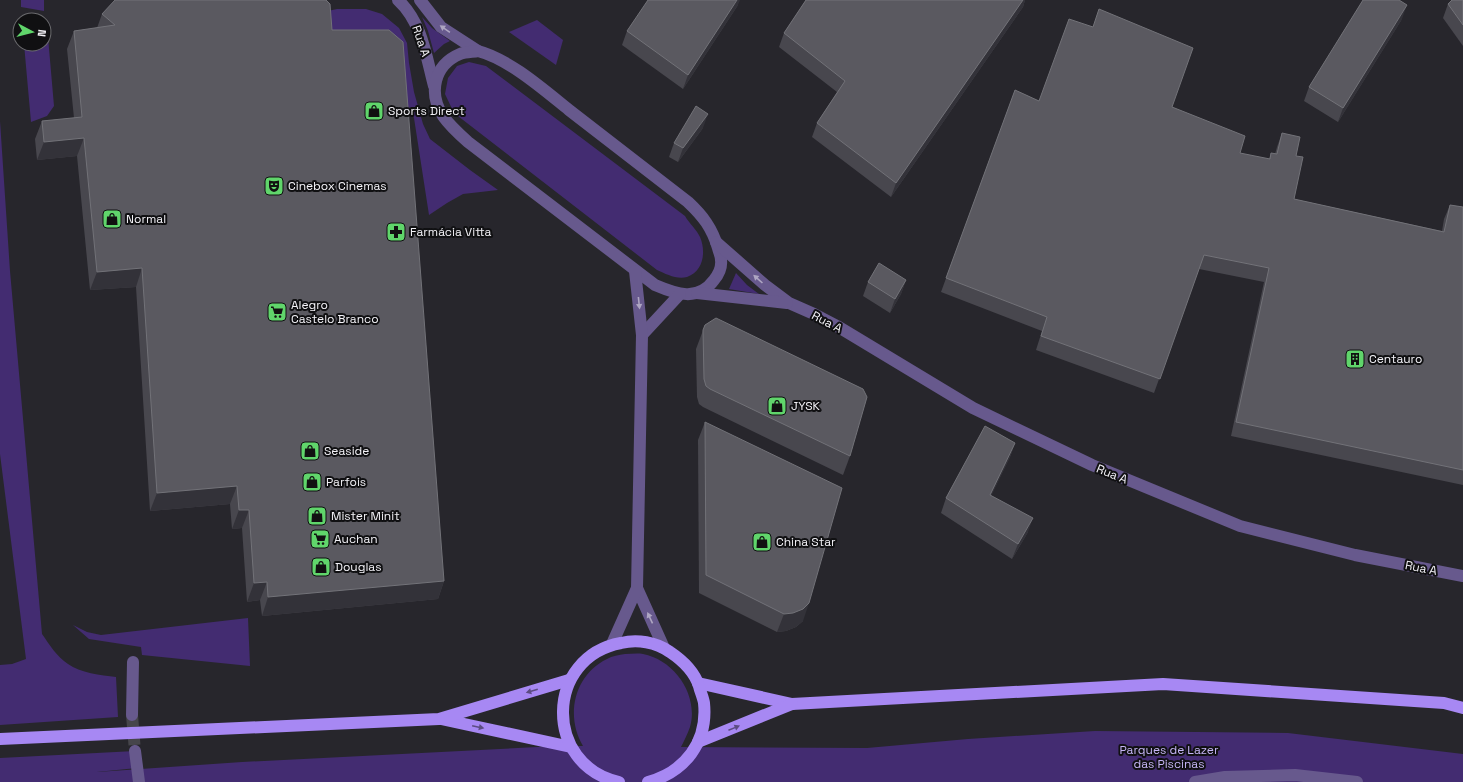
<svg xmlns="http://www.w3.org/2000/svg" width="1463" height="782" viewBox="0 0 1463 782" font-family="'Space Grotesk',sans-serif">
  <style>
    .green { fill: #432c71 }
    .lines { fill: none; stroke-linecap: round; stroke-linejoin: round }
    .minor-tunnel { stroke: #46454b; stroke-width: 12; stroke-dasharray: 12 6; stroke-linecap: butt }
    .minor { stroke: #67598d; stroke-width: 12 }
    .major { stroke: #a788f3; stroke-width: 12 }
    .wall { fill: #48474e }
    .shaded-wall { fill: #333239 }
    .building { fill: #5a5960; stroke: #727278 }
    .oneway { fill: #aea6c2 }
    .oneway2 { fill: #5c4c82 }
    .labels { text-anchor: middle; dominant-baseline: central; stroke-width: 4; stroke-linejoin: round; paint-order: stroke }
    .street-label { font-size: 12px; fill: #f4f3f8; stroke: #101012 }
    .poi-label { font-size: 12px; fill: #f4f3f8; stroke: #101012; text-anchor: start }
    .park-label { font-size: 12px; fill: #c5b5f5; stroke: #101012 }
  </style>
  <rect width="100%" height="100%" fill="#27262c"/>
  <g class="green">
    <path d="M21 0H44V11L21 7Z"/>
    <path d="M337 9H366L382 14 399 28 407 43 409 63 414 92 423 124 430 139 470 170 498 190 463 194 447 203 429 215 414 118 408 106 339 46 323 12Z"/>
    <path d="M422 17 432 28 450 41 444 44 434 53 428 31Z"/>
    <path d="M537 20 563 40 556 65 509 32Z"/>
    <path d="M44 35 48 37 54 106 47 116 31 122 24 44H44Z"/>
    <path d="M469 62 486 66 685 216C689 223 697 230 700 237 706 251 704 271 687 277 677 280 666 274 657 270L454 113 445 94 448 78 457 66Z"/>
    <path d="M0 121 10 271 42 634C49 644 57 657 68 664 80 673 101 675 116 677L118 717 0 725V665L12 664 26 659 0 454Z"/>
    <path d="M736 273 747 285 759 294 729 289Z"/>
    <path d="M248 618 250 666 142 655 141 647 89 639 73 625 87 632 101 635Z"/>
    <path d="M625 654C631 654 637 653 643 654 675 660 699 696 690 727 688 733 684 741 681 747L867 748 968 739 1095 731 1288 733 1463 754V782H0V758L135 751 137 768 97 772 242 762 557 746H583C565 716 574 675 607 659 612 656 619 655 625 654Z"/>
  </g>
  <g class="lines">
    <path class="minor-tunnel" d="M132 715 135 751"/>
    <g class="minor">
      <path d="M398 0C422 22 426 56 434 86"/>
      <path d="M420 0 441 27 478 51"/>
      <path d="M478 51C509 59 544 90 569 110 609 141 648 171 688 202 703 216 712 228 718 248 719 252 721 256 721 260 722 268 719 274 714 280 698 302 676 294 655 285L468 142C459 134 450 126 443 116 428 93 434 65 460 54 465 52 472 52 478 51Z"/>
      <path d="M716 242 765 285 789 303 814 314 837 326 973 408 1092 465 1240 526 1355 555 1463 576"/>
      <path d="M697 293 787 303"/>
      <path d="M642 335 680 294"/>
      <path d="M637 588 664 648"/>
      <path d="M612 644 637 588 642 335 635 271"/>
      <path d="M132 715 133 662"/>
      <path d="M135 751 139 782"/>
      <path d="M1195 782 1225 777 1295 775 1357 782"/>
    </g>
    <g class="major">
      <path d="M698 683 792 704 1163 684 1444 703 1463 708"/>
      <path d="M441 719 571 747"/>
      <path d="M0 739 439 719 569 680"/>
      <path d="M698 742 792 704"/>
      <path d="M619 782C543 765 545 657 621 643 637 639 656 642 670 652 682 660 694 671 699 686 700 691 703 697 704 703 708 742 685 772 648 782"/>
    </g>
  </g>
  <g class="wall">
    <path d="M806 0H1025L1023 7 891 197 812 137 817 123 837 92 779 47 784 33Z"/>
    <path d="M1463 0V46L1443 18 1448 4Z"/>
    <path d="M738 5 683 89 622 45 627 31Z"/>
    <path d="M102 14 332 30 444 581 438 599 262 616 260 600 247 602 242 528 232 529 230 504 150 511 136 287 90 290 77 156 37 160 35 139 42 121 74 118 67 49 74 31 97 28Z"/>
    <path d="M1402 19 1338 122 1304 101 1309 87Z"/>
    <path d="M1015 90 1039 101 1172 107 1240 153 1269 159 1271 153 1275 154 1277 147 1282 133 1296 156 1294 199 1442 231 1444 219 1450 205 1463 207V485L1231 436 1264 282 1199 269 1154 393 1036 350 1042 331 941 292Z"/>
    <path d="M703 128 678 162 669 157 674 143Z"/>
    <path d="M906 280 901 294 890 313 863 296 868 282Z"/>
    <path d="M705 325 850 456 843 475 703 407 699 404 697 397 696 349Z"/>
    <path d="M705 422 803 621 796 627 786 631 777 632 699 593 698 440Z"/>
    <path d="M1015 443 1010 457 991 495 1028 532 1012 559 941 513 946 498Z"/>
  </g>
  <g class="shaded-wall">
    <path d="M737 0H740L738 5 683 89 688 75Z"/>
    <path d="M1023 0H1025L1023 7 891 197 896 183Z"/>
    <path d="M1407 5 1402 19 1338 122 1343 108Z"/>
    <path d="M708 114 703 128 678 162 683 148Z"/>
    <path d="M84 138 77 156 37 160 44 142Z"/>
    <path d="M142 268 136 287 90 290 97 272Z"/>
    <path d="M906 280 901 294 890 313 895 299Z"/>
    <path d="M1015 443 1010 457 985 509 990 495Z"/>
    <path d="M237 486 230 504 150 511 157 493Z"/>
    <path d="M239 510H249L242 528 232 529Z"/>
    <path d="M1033 518 1028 532 1012 559 1018 544Z"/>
    <path d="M444 581 438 599 262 616 268 597Z"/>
    <path d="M267 582 260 600 247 602 254 583Z"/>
    <path d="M809 603 803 621 796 627 786 631 777 632 784 614Z"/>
  </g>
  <g class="building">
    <path d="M115 0H326L330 4 332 30H389L403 42 444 581 268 597 267 582 254 583 249 510H239L237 486 157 493 142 268 97 272 84 138 44 142 42 121 82 117 74 31 115 25 102 14Z"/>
    <path d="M648 0H737L688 75 627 31Z"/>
    <path d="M806 0H1023L896 183 817 123 845 81 784 33Z"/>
    <path d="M1363 0H1399L1407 5 1343 108 1309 87Z"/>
    <path d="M1452 0H1463V25L1448 4Z"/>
    <path d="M1099 9 1193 48 1172 107 1245 136 1240 153 1270 159 1271 153 1277 154 1282 133 1300 137 1296 156 1303 157 1294 199 1444 232 1450 205 1463 207V470L1236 422 1269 268 1204 255 1160 379 1041 336 1047 317 946 278 1015 90 1039 101 1069 19 1093 27Z"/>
    <path d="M696 106 708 114 683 148 674 143Z"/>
    <path d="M879 263 906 280 895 299 868 282Z"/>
    <path d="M716 318 863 389 867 397 850 456 710 389 706 386 704 379 703 330 705 325Z"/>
    <path d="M705 422 842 488 809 603 803 609 793 613 784 614 706 575Z"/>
    <path d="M985 426 1015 443 990 495 1033 518 1018 544 946 498Z"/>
  </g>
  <defs><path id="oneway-solid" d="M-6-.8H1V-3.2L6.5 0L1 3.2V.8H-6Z"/></defs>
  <g class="oneway">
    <use href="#oneway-solid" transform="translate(445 29) rotate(-145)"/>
    <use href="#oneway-solid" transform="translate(758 279) rotate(-138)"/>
    <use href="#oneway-solid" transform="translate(639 303) rotate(84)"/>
    <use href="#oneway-solid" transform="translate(650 618) rotate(-115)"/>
  </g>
  <g class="oneway2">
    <use href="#oneway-solid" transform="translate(532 691) rotate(164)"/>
    <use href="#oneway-solid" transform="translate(478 727) rotate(12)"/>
    <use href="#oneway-solid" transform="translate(734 728) rotate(-22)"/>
  </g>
  <defs>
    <symbol id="shop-square" viewBox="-11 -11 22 22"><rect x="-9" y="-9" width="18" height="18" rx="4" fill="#60d56b" stroke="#101012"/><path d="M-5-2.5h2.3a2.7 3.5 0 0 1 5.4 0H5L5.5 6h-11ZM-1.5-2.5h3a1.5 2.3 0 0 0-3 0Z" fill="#111"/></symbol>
    <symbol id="theatre-square" viewBox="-11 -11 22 22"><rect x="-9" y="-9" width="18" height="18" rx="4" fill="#60d56b" stroke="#101012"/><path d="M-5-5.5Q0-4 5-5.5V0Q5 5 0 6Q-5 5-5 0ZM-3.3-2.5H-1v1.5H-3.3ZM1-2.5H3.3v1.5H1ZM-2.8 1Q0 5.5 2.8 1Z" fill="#111"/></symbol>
    <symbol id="pharmacy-square" viewBox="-11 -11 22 22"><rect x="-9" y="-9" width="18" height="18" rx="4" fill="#60d56b" stroke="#101012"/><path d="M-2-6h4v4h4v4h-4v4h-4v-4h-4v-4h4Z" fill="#111"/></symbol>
    <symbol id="supermarket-square" viewBox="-11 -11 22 22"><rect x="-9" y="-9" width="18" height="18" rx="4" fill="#60d56b" stroke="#101012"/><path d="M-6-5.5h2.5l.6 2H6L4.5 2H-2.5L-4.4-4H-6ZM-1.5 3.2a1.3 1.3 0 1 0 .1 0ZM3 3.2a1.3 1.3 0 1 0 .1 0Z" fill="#111"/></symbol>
    <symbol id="building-square" viewBox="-11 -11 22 22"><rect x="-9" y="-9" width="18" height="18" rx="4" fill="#60d56b" stroke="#101012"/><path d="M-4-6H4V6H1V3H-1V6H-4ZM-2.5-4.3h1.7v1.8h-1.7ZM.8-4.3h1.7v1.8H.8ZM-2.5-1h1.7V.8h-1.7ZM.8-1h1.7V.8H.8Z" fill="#111"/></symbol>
  </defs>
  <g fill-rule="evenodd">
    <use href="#shop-square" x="363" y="100" width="22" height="22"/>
    <use href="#theatre-square" x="263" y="175" width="22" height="22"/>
    <use href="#shop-square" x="101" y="208" width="22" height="22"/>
    <use href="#pharmacy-square" x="385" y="221" width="22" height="22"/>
    <use href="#supermarket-square" x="266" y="301" width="22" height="22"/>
    <use href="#building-square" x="1344" y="348" width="22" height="22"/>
    <use href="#shop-square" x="766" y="395" width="22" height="22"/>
    <use href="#shop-square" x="299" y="440" width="22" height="22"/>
    <use href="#shop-square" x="301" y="471" width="22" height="22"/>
    <use href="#shop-square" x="306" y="505" width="22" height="22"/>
    <use href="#supermarket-square" x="309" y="528" width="22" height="22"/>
    <use href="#shop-square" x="751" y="531" width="22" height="22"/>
    <use href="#shop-square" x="310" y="556" width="22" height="22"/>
  </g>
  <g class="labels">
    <g class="street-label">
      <text transform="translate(421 41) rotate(71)">Rua A</text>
      <text transform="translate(827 322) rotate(28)">Rua A</text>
      <text transform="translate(1112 474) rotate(22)">Rua A</text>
      <text transform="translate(1421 568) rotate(11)">Rua A</text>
    </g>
    <g class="poi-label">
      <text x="388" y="111">Sports Direct</text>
      <text x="288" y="186">Cinebox Cinemas</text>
      <text x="126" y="219">Normal</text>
      <text x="410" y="232">Farmácia Vitta</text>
      <text x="291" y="305">Alegro<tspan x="291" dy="14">Castelo Branco</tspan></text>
      <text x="1369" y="359">Centauro</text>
      <text x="791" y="406">JYSK</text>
      <text x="324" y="451">Seaside</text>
      <text x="326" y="482">Parfois</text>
      <text x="331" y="516">Mister Minit</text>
      <text x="334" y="539">Auchan</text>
      <text x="776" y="542">China Star</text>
      <text x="335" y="567">Douglas</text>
    </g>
    <g class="park-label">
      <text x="1169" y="750">Parques de Lazer<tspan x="1169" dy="14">das Piscinas</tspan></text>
    </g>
  </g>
  <g transform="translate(32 32) rotate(97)"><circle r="19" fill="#101012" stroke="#6b6b6e"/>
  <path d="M0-3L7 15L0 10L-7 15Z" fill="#60d56b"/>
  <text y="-6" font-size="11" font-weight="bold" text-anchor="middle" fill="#f4f3f8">N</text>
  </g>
</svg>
